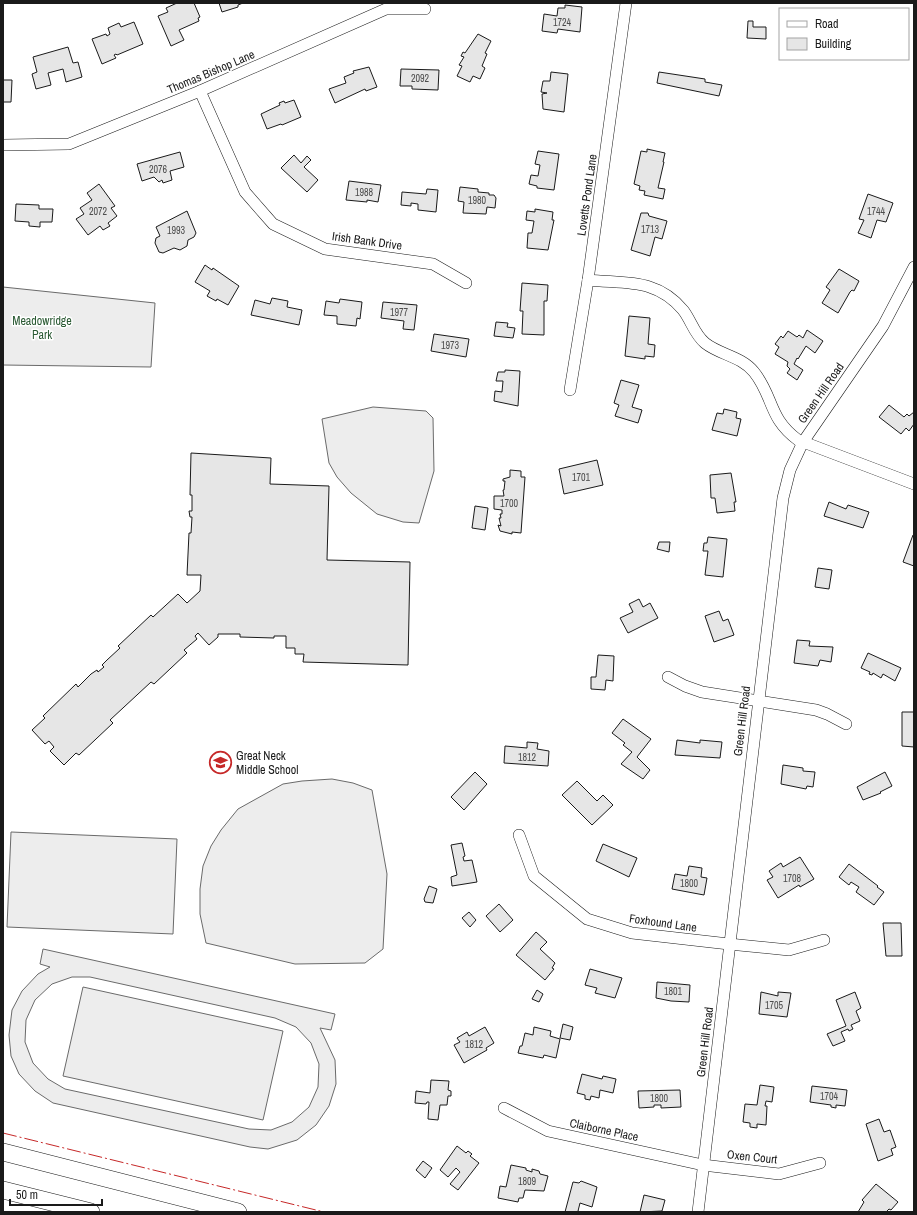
<svg xmlns="http://www.w3.org/2000/svg" width="917" height="1215" viewBox="0 0 917 1215" font-family="'Archivo Narrow',sans-serif">
  <style>
    .built { fill: #ededed; stroke: #6a6a6a; fill-rule: evenodd }
    .building { fill: #e6e6e6; stroke: #1a1a1a }
    .lines { fill: none; stroke-linecap: round; stroke-linejoin: round }
    .street-casing { stroke: #1a1a1a; stroke-width: 12 }
    .primary-casing { stroke: #1a1a1a; stroke-width: 18 }
    .street { stroke: #fff; stroke-width: 11 }
    .primary { stroke: #fff; stroke-width: 17 }
    .power { stroke: #c62828; stroke-width: 1; stroke-dasharray: 14 3 2 3; stroke-linecap: butt }
    .labels { text-anchor: middle; dominant-baseline: central; stroke-width: 3; stroke-linejoin: round; paint-order: stroke }
    .number-label { font-size: 10px; fill: #4d4d4d }
    .street-label { font-size: 12px; fill: #1a1a1a; stroke: #fff }
    .park-label { font-size: 12px; fill: #2b5a34; stroke: #fff }
    .poi-label { font-size: 12px; fill: #1a1a1a; stroke: #fff; text-anchor: start }
  </style>
  <rect width="100%" height="100%" fill="#fff"/>
  <g class="built">
    <path d="M3 287 155 303 151 367 3 365Z"/>
    <path d="M373 407 426 411 433 418 434 471 419 523 403 522 377 514 351 493 337 477 329 463 322 419Z"/>
    <path d="M332 779 353 783 372 790 387 874 383 949 365 963 295 964 206 943 200 914V889L203 866 211 846 221 830 238 809 283 784 302 781Z"/>
    <path d="M11 832 177 839 173 934 7 927Z"/>
    <path d="M43 949 335 1014 331 1030 320 1028 335 1060 336 1084 329 1106 316 1125 297 1140 268 1149 250 1147 53 1103 35 1091 19 1074 11 1056 9 1035 12 1010 22 991 38 974 50 967 40 964ZM72 977H90L275 1018 296 1027 311 1043 319 1064 318 1087 309 1107 292 1122 271 1130 249 1129 65 1089 48 1079 33 1063 25 1042 26 1020 35 1000 52 984Z"/>
    <path d="M83 987 283 1031 263 1120 63 1076Z"/>
  </g>
  <g class="building">
    <path d="M177 3H194L200 17 198 18 199 21 179 30 184 40 171 46 158 16 168 12 166 8Z"/>
    <path d="M219 3H243L238 5V7L222 12Z"/>
    <path d="M565 5 582 7 580 32 558 29 557 33 542 31 544 14 557 16 558 8H565Z"/>
    <path d="M748 21H753V27H766V39L747 38Z"/>
    <path d="M134 22 143 44 117 55 116 54 114 55 116 58 102 64 92 39 106 34 107 36 110 34 108 28 119 23 121 27Z"/>
    <path d="M478 34 491 41 485 53 487 54 482 66 485 68 480 79 473 76 470 82 457 76 462 66 459 65 464 57 461 56 463 52 465 53Z"/>
    <path d="M68 47 73 63 78 62 82 77 66 82 63 69 48 73 51 85 36 89 32 74 37 72 33 57Z"/>
    <path d="M369 67 377 87 366 91 365 89 335 103 329 89 346 83 344 77 354 73 353 71Z"/>
    <path d="M401 69 439 70 438 90 412 89V86H400Z"/>
    <path d="M551 72 568 74 564 112 543 109 542 94 547 93 541 92 543 81H550Z"/>
    <path d="M659 72 705 79V82L722 85 719 96 657 83Z"/>
    <path d="M3 80H12L11 102H3Z"/>
    <path d="M294 100 301 117 282 125 281 124 267 129 261 114 280 105 279 103 284 101 285 103Z"/>
    <path d="M647 149 665 153 663 162H664L658 188 665 189 663 199 644 195 645 191 639 190 640 186 634 184 641 151 647 152Z"/>
    <path d="M538 151 559 154 554 190 537 188V186L529 184 531 175 538 176 540 165 535 164Z"/>
    <path d="M180 152 184 167 170 171 172 180 163 183 162 180 159 182 154 177 142 181 137 164Z"/>
    <path d="M294 155 301 163 307 156 311 160 304 167 318 180 307 192 281 168Z"/>
    <path d="M349 181 381 185 378 202 367 200V202L346 200Z"/>
    <path d="M99 184 115 206 111 208 117 216 108 223 110 226 103 230 100 226 88 235 76 219 84 214 80 208 92 200 87 193Z"/>
    <path d="M460 187 478 189V192L489 193V195H494L496 198 495 208 487 207 486 214 463 213 464 202 458 201Z"/>
    <path d="M427 189 438 190 436 212 418 210V204L411 203V206L401 205 402 192 426 194Z"/>
    <path d="M868 194 893 203 886 222 877 220 871 238 858 233 864 220 859 219Z"/>
    <path d="M16 204 39 205V209H53L52 222H40V227L29 226V222L15 221Z"/>
    <path d="M535 209 553 212 552 220H554L548 250 527 248 528 233H532L534 221 526 220 527 211 535 212Z"/>
    <path d="M187 211 196 233 194 237 188 240 187 246 180 250 174 248 163 253 159 252 155 243 156 238 160 236 156 227Z"/>
    <path d="M641 213H648L649 216 667 221 662 239 655 237 650 256 631 250Z"/>
    <path d="M205 265 212 270 213 268 239 286 228 305 217 299 216 301 207 296 210 291 195 282Z"/>
    <path d="M839 269 859 281 854 291 852 290 850 292 838 313 822 303 830 290 826 287Z"/>
    <path d="M522 283 548 285 547 301H544V335L522 334 523 311H520Z"/>
    <path d="M272 298 288 301 287 307 302 310 299 325 251 315 255 300 270 304Z"/>
    <path d="M340 299 362 302 360 319 357 318 356 326 337 324V316L324 315 326 301 339 303Z"/>
    <path d="M383 302 417 305 414 330 403 329 404 321 381 318Z"/>
    <path d="M629 316 650 318 648 344 655 345 654 357 645 356V359L625 356Z"/>
    <path d="M496 322 508 323 507 327 515 328 513 338 494 336Z"/>
    <path d="M807 330 823 341 815 353 806 346 798 359 797 358 794 364 803 370 797 380 787 373 790 369 787 366 788 362 775 354 779 347 775 344 781 336 783 338 788 331 797 337 799 335 803 338Z"/>
    <path d="M434 334 469 339 466 357 431 351Z"/>
    <path d="M505 370 520 371 518 406 494 401 495 391 502 392 503 381H496L498 372H505Z"/>
    <path d="M621 380 639 385 632 407 642 410 638 423 615 416 619 405 614 403Z"/>
    <path d="M889 405 904 417 907 414 909 416 914 412V424L909 431 906 428 901 434 879 417Z"/>
    <path d="M724 409 737 412 736 418 741 419 737 436 712 430 717 413 723 414Z"/>
    <path d="M191 453 271 458 270 484 329 486 327 560 410 562 408 665 303 662 304 654H295V648H286V636H274V638L240 637V634H218V637L209 645 198 633 195 636 197 639 184 650 187 653 154 684 151 682 110 720 113 723 79 755 76 753 64 765 50 751 54 747 49 741 45 744 32 730 45 718 43 716 76 684 78 687 91 674 97 670 98 672 104 667 102 665 107 660 120 648 118 646 151 615 153 617 178 594 187 603 200 591 201 575H187L189 533H191L192 517H190L189 511H192V495H190Z"/>
    <path d="M597 460 603 485 564 494 559 469Z"/>
    <path d="M510 470 521 471V477H525L521 533 512 532V534L500 531 498 525 501 526 499 518H501L500 514H502V510L494 509V496H504L503 490H504L505 481H503V479L510 477Z"/>
    <path d="M731 473 736 502H734L735 511 717 513 715 498H711L710 475Z"/>
    <path d="M829 502 846 509 848 505 869 512 863 528 824 516Z"/>
    <path d="M475 506 488 508 485 530 472 528Z"/>
    <path d="M913 535H914V566L903 562Z"/>
    <path d="M708 537 727 539 723 577 705 575 708 551H703L704 543H707Z"/>
    <path d="M659 542H670L669 552 657 549Z"/>
    <path d="M818 568 832 570 829 589 815 587Z"/>
    <path d="M639 599 643 607 650 603 658 618 628 633 620 618 633 612 629 604Z"/>
    <path d="M719 611 723 621 728 619 734 635 714 642 705 616Z"/>
    <path d="M797 640 810 641 809 646 833 647 831 662 820 660 818 666 794 663Z"/>
    <path d="M868 653 901 668 895 681 883 674 881 678 873 673 872 675 869 674 870 672 861 668Z"/>
    <path d="M598 655 614 656 613 681 606 680 605 690 591 689V677H596Z"/>
    <path d="M902 712H914V747L902 746Z"/>
    <path d="M623 719 651 739 637 757 650 770 643 779 621 764 632 752 623 745 625 743 612 733Z"/>
    <path d="M677 740 700 743V740L722 742 720 758 675 755Z"/>
    <path d="M527 742 538 743 537 749 549 751 548 766 504 763 505 746 527 748Z"/>
    <path d="M783 765 803 768V771L815 772 813 787 807 786 806 789 781 784Z"/>
    <path d="M475 772 487 784 464 810 451 797Z"/>
    <path d="M885 772 892 786 880 792 881 793 863 800 857 787Z"/>
    <path d="M577 781 597 801 603 795 613 805 592 825 562 795Z"/>
    <path d="M462 843 465 856 463 857 464 861 472 860 477 882 452 886 451 877 457 875 451 845Z"/>
    <path d="M603 844 637 858 629 877 596 861Z"/>
    <path d="M800 857 814 879 800 887 799 885 778 898 767 880 773 877 769 871 781 863 783 867Z"/>
    <path d="M849 864 878 886 877 887 884 892 874 905 856 892 859 887 851 882 849 885 839 877Z"/>
    <path d="M689 866 702 868 701 877 707 878 704 895 672 889 675 874 687 876Z"/>
    <path d="M429 886 437 889 433 903 425 902 424 899Z"/>
    <path d="M499 904 513 920 500 932 486 916Z"/>
    <path d="M469 912 476 920 470 927 462 918Z"/>
    <path d="M883 923H901L902 956H886Z"/>
    <path d="M536 932 547 942 540 949 555 963 552 968 554 969 545 980 516 955Z"/>
    <path d="M590 969 622 978 615 998 595 993 597 988 585 985Z"/>
    <path d="M657 982 690 985 689 1002 671 1001 656 998Z"/>
    <path d="M537 990 543 994 539 1002 532 999Z"/>
    <path d="M761 992 778 996V992L791 993 787 1017 759 1014Z"/>
    <path d="M855 992 861 1008 856 1011 860 1021 851 1025 853 1029 849 1031 848 1029 841 1032 845 1041 833 1046 827 1034 846 1026 836 1000Z"/>
    <path d="M563 1024 573 1027 570 1040 560 1038Z"/>
    <path d="M485 1027 494 1043 486 1048 487 1050 464 1063 454 1045 460 1042 457 1038 467 1032 469 1036Z"/>
    <path d="M534 1027 551 1031 550 1036 560 1039 556 1058 544 1055 543 1058 518 1053 520 1046H522L525 1033 533 1035Z"/>
    <path d="M582 1074 602 1079 603 1076 616 1079 613 1093 600 1090 599 1098 591 1096 590 1100 585 1099V1095L577 1093Z"/>
    <path d="M431 1080 449 1081 448 1090 451 1091V1096H448L447 1105H440L438 1120 428 1119 429 1102H427L426 1104 415 1103 416 1091 430 1093Z"/>
    <path d="M760 1085 774 1087 772 1102 766 1101 765 1106H767L766 1125 757 1124V1128L750 1127V1123L743 1122 745 1104 757 1105Z"/>
    <path d="M812 1086 847 1090 845 1106 836 1105V1108L831 1107V1105L810 1102Z"/>
    <path d="M680 1090 681 1107 661 1108V1105H654V1107L639 1108 638 1091Z"/>
    <path d="M879 1119 884 1132 890 1130 896 1147 891 1149 893 1155 878 1161 866 1124Z"/>
    <path d="M457 1146 466 1153 468 1151 472 1154 470 1156 479 1163 458 1190 450 1184 460 1172 456 1168 448 1177 440 1170Z"/>
    <path d="M423 1161 432 1168 425 1178 416 1170Z"/>
    <path d="M511 1165 526 1168V1170L532 1172V1169L539 1171 540 1174 548 1176 544 1191 525 1190 523 1198H519L518 1202 498 1198 500 1186 506 1187Z"/>
    <path d="M581 1181 597 1187 592 1207 580 1203 578 1211 580 1212H565L573 1182 579 1183Z"/>
    <path d="M876 1184 898 1202 891 1210 889 1209 886 1212H858L864 1202 862 1200Z"/>
    <path d="M644 1195 665 1200 662 1211 640 1212Z"/>
  </g>
  <g class="lines">
    <defs>
      <g id="street">
        <path d="M200 91 245 192 273 224 325 249 433 264 466 283"/>
        <path d="M3 145 69 144 200 91 386 9H425"/>
        <path d="M588 280C626 284 656 278 683 310 691 320 694 334 705 343 720 355 741 356 754 372 774 397 768 418 798 440L914 484"/>
        <path d="M570 390 588 280 626 3"/>
        <path d="M668 677 685 686 702 692 816 710 827 714 846 724"/>
        <path d="M519 835 534 876 587 919 632 933 729 944 789 950 824 940"/>
        <path d="M504 1108 548 1131 703 1165 779 1174 820 1163"/>
        <path d="M698 1212 783 498 790 470 803 442 883 326 914 267"/>
      </g>
      <g id="primary">
        <path d="M3 1152 238 1212"/>
        <path d="M3 1190 91 1212"/>
      </g>
    </defs>
    <use href="#street" class="street-casing"/>
    <use href="#primary" class="primary-casing"/>
    <use href="#street" class="street"/>
    <use href="#primary" class="primary"/>
    <path class="power" d="M3 1133 324 1212"/>
  </g>
  <defs>
    <symbol id="school-ring" viewBox="-11 -11 22 22"><circle r="9.5" fill="#fff" stroke="#c62828" stroke-width="1.5"/><path d="M0-5L7-2L0 1L-7-2ZM-4 1L0 2.5L4 1V4Q0 6-4 4Z" fill="#c62828"/></symbol>
  </defs>
  <g fill-rule="evenodd">
    <use href="#school-ring" x="208" y="750" width="25" height="25"/>
  </g>
  <g class="labels">
    <g class="number-label">
      <text x="562" y="22">1724</text>
      <text x="420" y="78">2092</text>
      <text x="158" y="169">2076</text>
      <text x="364" y="192">1988</text>
      <text x="477" y="200">1980</text>
      <text x="98" y="211">2072</text>
      <text x="876" y="211">1744</text>
      <text x="650" y="229">1713</text>
      <text x="176" y="230">1993</text>
      <text x="399" y="312">1977</text>
      <text x="450" y="345">1973</text>
      <text x="581" y="477">1701</text>
      <text x="509" y="503">1700</text>
      <text x="527" y="757">1812</text>
      <text x="792" y="878">1708</text>
      <text x="689" y="883">1800</text>
      <text x="673" y="991">1801</text>
      <text x="774" y="1005">1705</text>
      <text x="474" y="1044">1812</text>
      <text x="829" y="1096">1704</text>
      <text x="659" y="1098">1800</text>
      <text x="527" y="1181">1809</text>
    </g>
    <g class="street-label">
      <text transform="translate(211 72) rotate(-23)">Thomas Bishop Lane</text>
      <text transform="translate(587 195) rotate(-82)">Lovetts Pond Lane</text>
      <text transform="translate(367 241) rotate(8)">Irish Bank Drive</text>
      <text transform="translate(821 393) rotate(-55)">Green Hill Road</text>
      <text transform="translate(742 721) rotate(-83)">Green Hill Road</text>
      <text transform="translate(663 923) rotate(8)">Foxhound Lane</text>
      <text transform="translate(705 1042) rotate(-83)">Green Hill Road</text>
      <text transform="translate(604 1130) rotate(12)">Claiborne Place</text>
      <text transform="translate(752 1157) rotate(6)">Oxen Court</text>
    </g>
    <g class="park-label">
      <text x="42" y="321">Meadowridge<tspan x="42" dy="14">Park</tspan></text>
    </g>
    <g class="poi-label">
      <text x="236" y="756">Great Neck<tspan x="236" dy="14">Middle School</tspan></text>
    </g>
  </g>
  <rect width="917" height="1215" fill="none" stroke="#1a1a1a" stroke-width="8"/>
  <rect x="779" y="8" width="130" height="52" fill="#ffffff" stroke="#a3a3a3"/>
  <rect x="787" y="21" width="20" height="6" fill="#ffffff" stroke="#a3a3a3"/>
  <text x="815" y="28" font-size="12" fill="#1a1a1a">Road</text>
  <rect x="787" y="38" width="20" height="12" fill="#e6e6e6" stroke="#a3a3a3"/>
  <text x="815" y="48" font-size="12" fill="#1a1a1a">Building</text>
  <path d="M10 1199v6h92v-6" fill="none" stroke="#1a1a1a" stroke-width="2"/>
  <text x="16" y="1199" font-size="12" fill="#1a1a1a" stroke="#ffffff" stroke-width="3" paint-order="stroke">50 m</text>
</svg>
